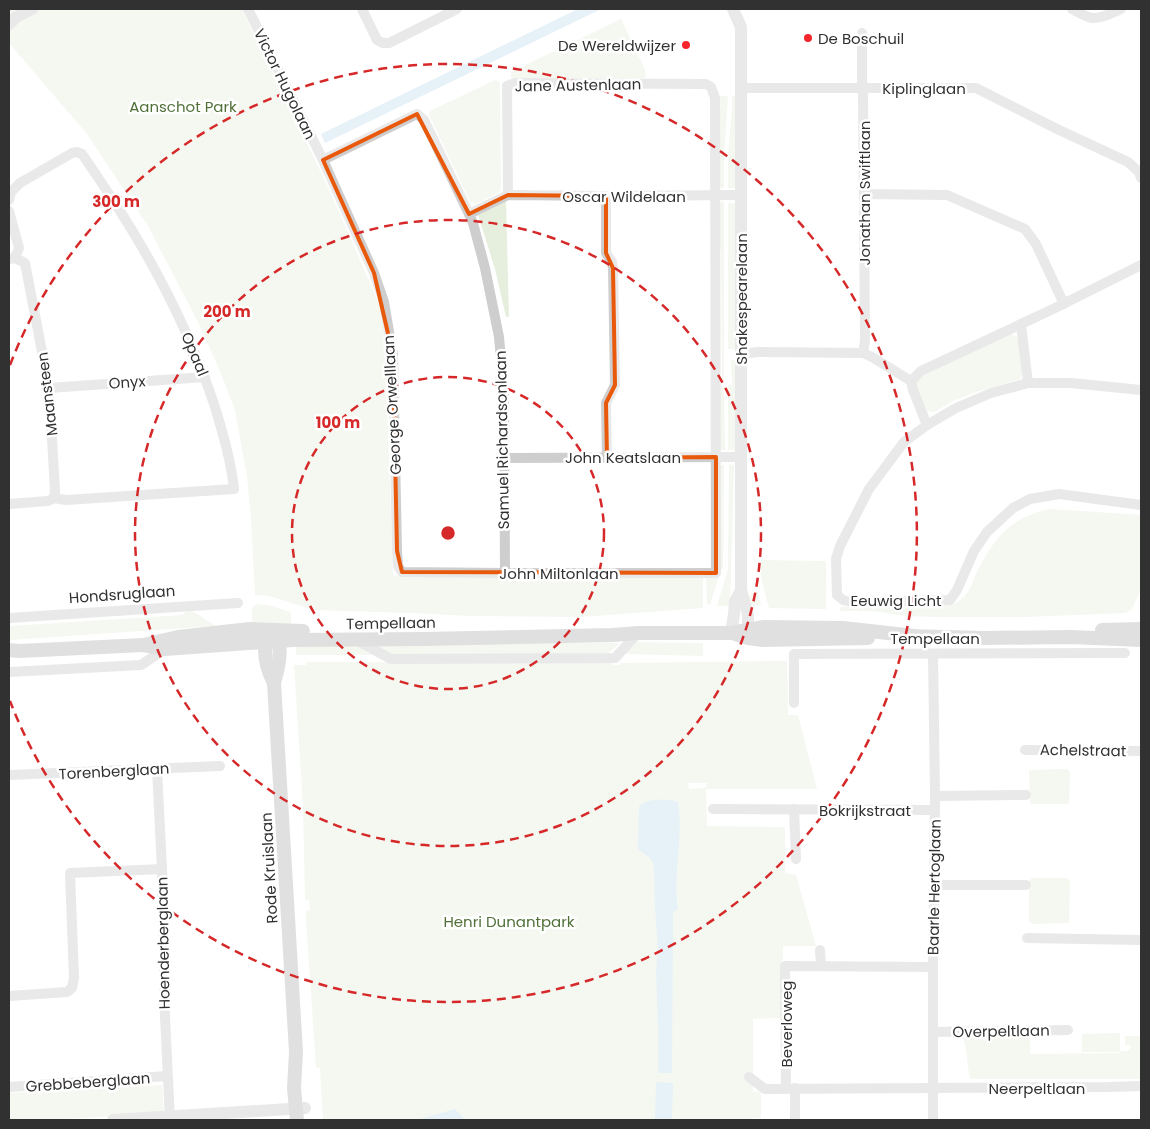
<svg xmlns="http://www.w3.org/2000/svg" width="1150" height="1129" viewBox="0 0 1150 1129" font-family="Poppins,sans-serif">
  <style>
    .green { fill: #e6efde; fill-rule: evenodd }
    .water { fill: #c8dff0 }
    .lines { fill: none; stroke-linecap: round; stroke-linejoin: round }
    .minor { stroke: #cecece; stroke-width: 10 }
    .tertiary { stroke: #cecece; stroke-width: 12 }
    .secondary { stroke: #bbb; stroke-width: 14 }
    .marked { fill: none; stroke: #e8590c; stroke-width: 4; stroke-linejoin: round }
    .ring { fill: none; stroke: #d62828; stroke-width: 2.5; stroke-dasharray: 9 6 }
    .poi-dot { fill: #f5252c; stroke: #fff; stroke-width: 2 }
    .labels { text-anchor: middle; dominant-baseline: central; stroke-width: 5; stroke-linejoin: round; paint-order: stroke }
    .poi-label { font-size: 15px; fill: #313131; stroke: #fff; text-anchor: start }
    .street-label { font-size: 15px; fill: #313131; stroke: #fff }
    .park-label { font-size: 15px; fill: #517139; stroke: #fff }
    .centre { fill: #d62828; stroke: #fff; stroke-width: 2.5 }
    .ring-label { font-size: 15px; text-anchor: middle; font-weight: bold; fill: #d62828; stroke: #fff; stroke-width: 5; stroke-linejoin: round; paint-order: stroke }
  </style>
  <rect width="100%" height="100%" fill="#fff"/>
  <g class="green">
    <path d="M9 9H242L328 187 384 315 393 576H703V608L580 617 470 616 412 613 314 610 269 596 255 595 251 517 247 477 235 410 220 371 198 322 148 226 87 134 9 43Z"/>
    <path d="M621 19 645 70 646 78H511V72Z"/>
    <path d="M495 80 498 81 500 83 501 188 499 192 475 204 470 201 429 115 430 111Z"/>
    <path d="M718 96H728L724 155V188H721L719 184Z"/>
    <path d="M732 96H735V188H728V153L732 110Z"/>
    <path d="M506 201 509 317H506L495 269 478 215Z"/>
    <path d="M719 202H724V381H719L722 376 721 251 719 248Z"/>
    <path d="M728 203H735L736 349H728Z"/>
    <path d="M1010 333 1019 338 1023 372 1020 379 976 392 955 400 934 412 927 411 914 387 916 382 921 377Z"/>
    <path d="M731 360H735V450H728V385H732Z"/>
    <path d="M719 386H724L725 450H721L719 447Z"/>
    <path d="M729 464 733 465 734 466 730 606H717L728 569Z"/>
    <path d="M721 465H724L723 569H719V468Z"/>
    <path d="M1051 509 1141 515V589L1132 609 1126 613 1024 617H938L906 616 873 611H840L841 607 954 604C967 598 971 587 976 574 993 539 1011 516 1051 509Z"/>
    <path d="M761 560 825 561 826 563V609L769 608 761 578 760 563Z"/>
    <path d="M706 576H719L710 605 707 604Z"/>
    <path d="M757 591 761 605 750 606 749 598 751 594Z"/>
    <path d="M256 604 273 606 289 612 291 614V626L252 627V608Z"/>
    <path d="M186 611 194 612 216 626 9 640V626L183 615Z"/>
    <path d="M633 642 703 643V656L624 654Z"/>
    <path d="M354 643 371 655H296V644Z"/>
    <path d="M370 643H620L606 655 394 656Z"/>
    <path d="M787 661 788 715H798L817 789H706L707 826 785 827V873L796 875 816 946H783L781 1018 753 1019V1092L761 1091V1118H753V1120H323L320 1068 316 1067 306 919V911L310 910 309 900H305L303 804 294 665H306L307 662 613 663V665H620V663ZM688 783H707L706 788 689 789Z"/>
    <path d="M1067 769 1070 772 1069 803 1067 804H1032L1030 803 1029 772 1030 770Z"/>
    <path d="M1032 878H1067L1070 881 1069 923 1032 924 1029 921V881Z"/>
    <path d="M1120 1033V1052H1082V1034Z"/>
    <path d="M1125 1036H1141V1079H970C967 1066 968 1048 962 1037H1029L1030 1038V1054L1120 1053 1121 1051H1127L1130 1049V1045H1125Z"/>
    <path d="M162 1085 164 1112C112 1117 61 1120 9 1120V1093Z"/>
  </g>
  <g class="water">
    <path d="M578 9H601L325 143 321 134Z"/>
    <path d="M670 800 675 801 678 803C684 838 672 874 678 909L673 912V918L672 1073H658V1026L656 970 658 951 655 906 654 869 653 863 649 857 638 849 639 807C647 798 659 800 670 800Z"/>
    <path d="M656 1082 673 1083 672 1120H655Z"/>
    <path d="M455 1109 465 1120H417Z"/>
  </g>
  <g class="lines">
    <g class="minor">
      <path d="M248 9 323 160 374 273 384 302 393 355 397 551 398 566 402 572 505 573H716L715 98 711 87 706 84 515 83 507 86 508 195"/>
      <path d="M362 9 377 40 383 43H389L457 9"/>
      <path d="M1072 9C1078 12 1087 18 1094 18 1103 18 1114 12 1121 9"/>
      <path d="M862 33V80L863 95 865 341 863 353"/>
      <path d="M741 88H976L1057 129 1128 162 1139 172 1141 178"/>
      <path d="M323 160 417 114 424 120 469 214 473 223 485 268 499 337 504 393 505 573"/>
      <path d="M864 194 947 195 1025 229 1036 244 1064 304"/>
      <path d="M606 196V253L612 262 613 268 615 385 606 403 607 458"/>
      <path d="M9 200 11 192 20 183 72 153 77 152 82 154C95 173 108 192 120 211 159 272 192 338 215 407 223 434 231 461 234 489L66 500 54 498"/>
      <path d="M9 211 19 248 15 258"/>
      <path d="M469 214 508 195 606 196 741 195"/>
      <path d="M9 259 15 258 25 263 49 388 55 490 54 498 48 501 9 504"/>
      <path d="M1021 325 1028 383"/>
      <path d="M741 354 758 352 863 353 872 357 911 381 913 390 927 425"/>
      <path d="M911 381 921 371 1053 309 1141 265"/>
      <path d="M49 388 205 377"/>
      <path d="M1141 390 1071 383H1028L991 393 956 408 927 425 904 442 869 489 840 546 836 559 837 595 843 600 851 602 950 600 957 590 974 551 987 532 1013 508 1030 499 1059 494 1141 505"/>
      <path d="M504 458 741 457"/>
      <path d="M9 618 238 603"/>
      <path d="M356 640 391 659 615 658 638 633"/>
      <path d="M933 654 935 796 933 967V1120"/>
      <path d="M9 672 141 665 165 649"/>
      <path d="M794 703V654L1125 653"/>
      <path d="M1025 750 1141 751"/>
      <path d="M157 769 162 869 165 1017 170 1120"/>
      <path d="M9 775 220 766"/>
      <path d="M935 796 1026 795"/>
      <path d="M713 809 935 810"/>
      <path d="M794 809 796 859"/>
      <path d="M934 885H1026"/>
      <path d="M1027 938 1141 940"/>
      <path d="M820 950 821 966"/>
      <path d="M9 996 67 992 72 988 74 978 70 873 162 869"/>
      <path d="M933 1032 1068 1030"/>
      <path d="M749 1077 765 1089 1109 1087 1141 1086"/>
      <path d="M9 1087 167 1076"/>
      <path d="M786 1088 785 966 933 967"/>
      <path d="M795 1120V1088"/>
    </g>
    <g class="tertiary">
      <path d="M733 9 741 27V590L748 615V638"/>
      <path d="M9 24 16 17 32 9"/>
      <path d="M731 633 734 614 735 602 741 590"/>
      <path d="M113 1120 305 1108"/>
    </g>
    <g class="secondary">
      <path d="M1102 630 1141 629"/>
      <path d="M735 634 748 638 763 640 868 638"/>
      <path d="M269 635C261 650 267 669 274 683L296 1052 294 1088 297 1120"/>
      <path d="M907 636 984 638 1070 637 1141 640"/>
      <path d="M143 645 165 649 293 640 423 639 613 635 638 633H731L764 627 843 628 915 636"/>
      <path d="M9 650 19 651 143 645 178 637 250 629 303 631"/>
      <path d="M274 683C278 669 284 648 275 635"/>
    </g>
  </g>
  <path d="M0 0H1150V1129H0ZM417 114 469 214 508 195 606 196V253L613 268 615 385 606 403 607 458 716 457V573L402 572 397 551 393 355 374 273 323 160Z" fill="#fff" fill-opacity=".55" fill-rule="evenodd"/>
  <path class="marked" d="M417 114 469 214 508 195 606 196V253L613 268 615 385 606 403 607 458 716 457V573L402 572 397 551 393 355 374 273 323 160Z"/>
  <g class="ring">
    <circle cx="448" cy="533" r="156"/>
    <circle cx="448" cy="533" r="313"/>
    <path d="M10 365A469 469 0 1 1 10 701"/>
  </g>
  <g class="poi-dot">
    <circle cx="808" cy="38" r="5"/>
    <circle cx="686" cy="45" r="5"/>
  </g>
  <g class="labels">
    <g class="poi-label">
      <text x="818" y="38">De Boschuil</text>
      <text x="676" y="45" text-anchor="end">De Wereldwijzer</text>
    </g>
    <g class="street-label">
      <text transform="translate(285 84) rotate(64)">Victor Hugolaan</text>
      <text transform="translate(578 85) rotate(-1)">Jane Austenlaan</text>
      <text x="924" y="88">Kiplinglaan</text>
      <text transform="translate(864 193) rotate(-90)">Jonathan Swiftlaan</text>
      <text x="624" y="196">Oscar Wildelaan</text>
      <text transform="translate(741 299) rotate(-90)">Shakespearelaan</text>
      <text transform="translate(195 354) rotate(67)">Opaal</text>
      <text transform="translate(127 382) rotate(-4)">Onyx</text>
      <text transform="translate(47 394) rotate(-97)">Maansteen</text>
      <text transform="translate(392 405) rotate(-93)">George Orwelllaan</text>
      <text transform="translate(502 440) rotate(-91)">Samuel Richardsonlaan</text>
      <text x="623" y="457">John Keatslaan</text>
      <text x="559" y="573">John Miltonlaan</text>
      <text transform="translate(122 594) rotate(-4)">Hondsruglaan</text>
      <text x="896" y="600">Eeuwig Licht</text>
      <text transform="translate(391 623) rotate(-1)">Tempellaan</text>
      <text x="935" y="638">Tempellaan</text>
      <text transform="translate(1083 750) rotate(1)">Achelstraat</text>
      <text transform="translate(114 771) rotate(-3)">Torenberglaan</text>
      <text x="865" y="810">Bokrijkstraat</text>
      <text transform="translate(269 868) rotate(-93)">Rode Kruislaan</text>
      <text transform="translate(934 887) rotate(-89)">Baarle Hertoglaan</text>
      <text transform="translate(163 943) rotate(-91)">Hoenderberglaan</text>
      <text transform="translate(786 1024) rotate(-90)">Beverloweg</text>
      <text transform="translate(1001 1031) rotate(-1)">Overpeltlaan</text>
      <text transform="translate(88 1082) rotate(-4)">Grebbeberglaan</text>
      <text x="1037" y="1088">Neerpeltlaan</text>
    </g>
    <g class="park-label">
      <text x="183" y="106">Aanschot Park</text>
      <text x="509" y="921">Henri Dunantpark</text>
    </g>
  </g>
  <circle cx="448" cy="533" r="8" class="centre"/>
  <g class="ring-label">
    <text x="116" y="207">300 m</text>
    <text x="227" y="317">200 m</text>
    <text x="338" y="428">100 m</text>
  </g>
  <rect width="1150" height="1129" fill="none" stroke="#313131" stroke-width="20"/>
</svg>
